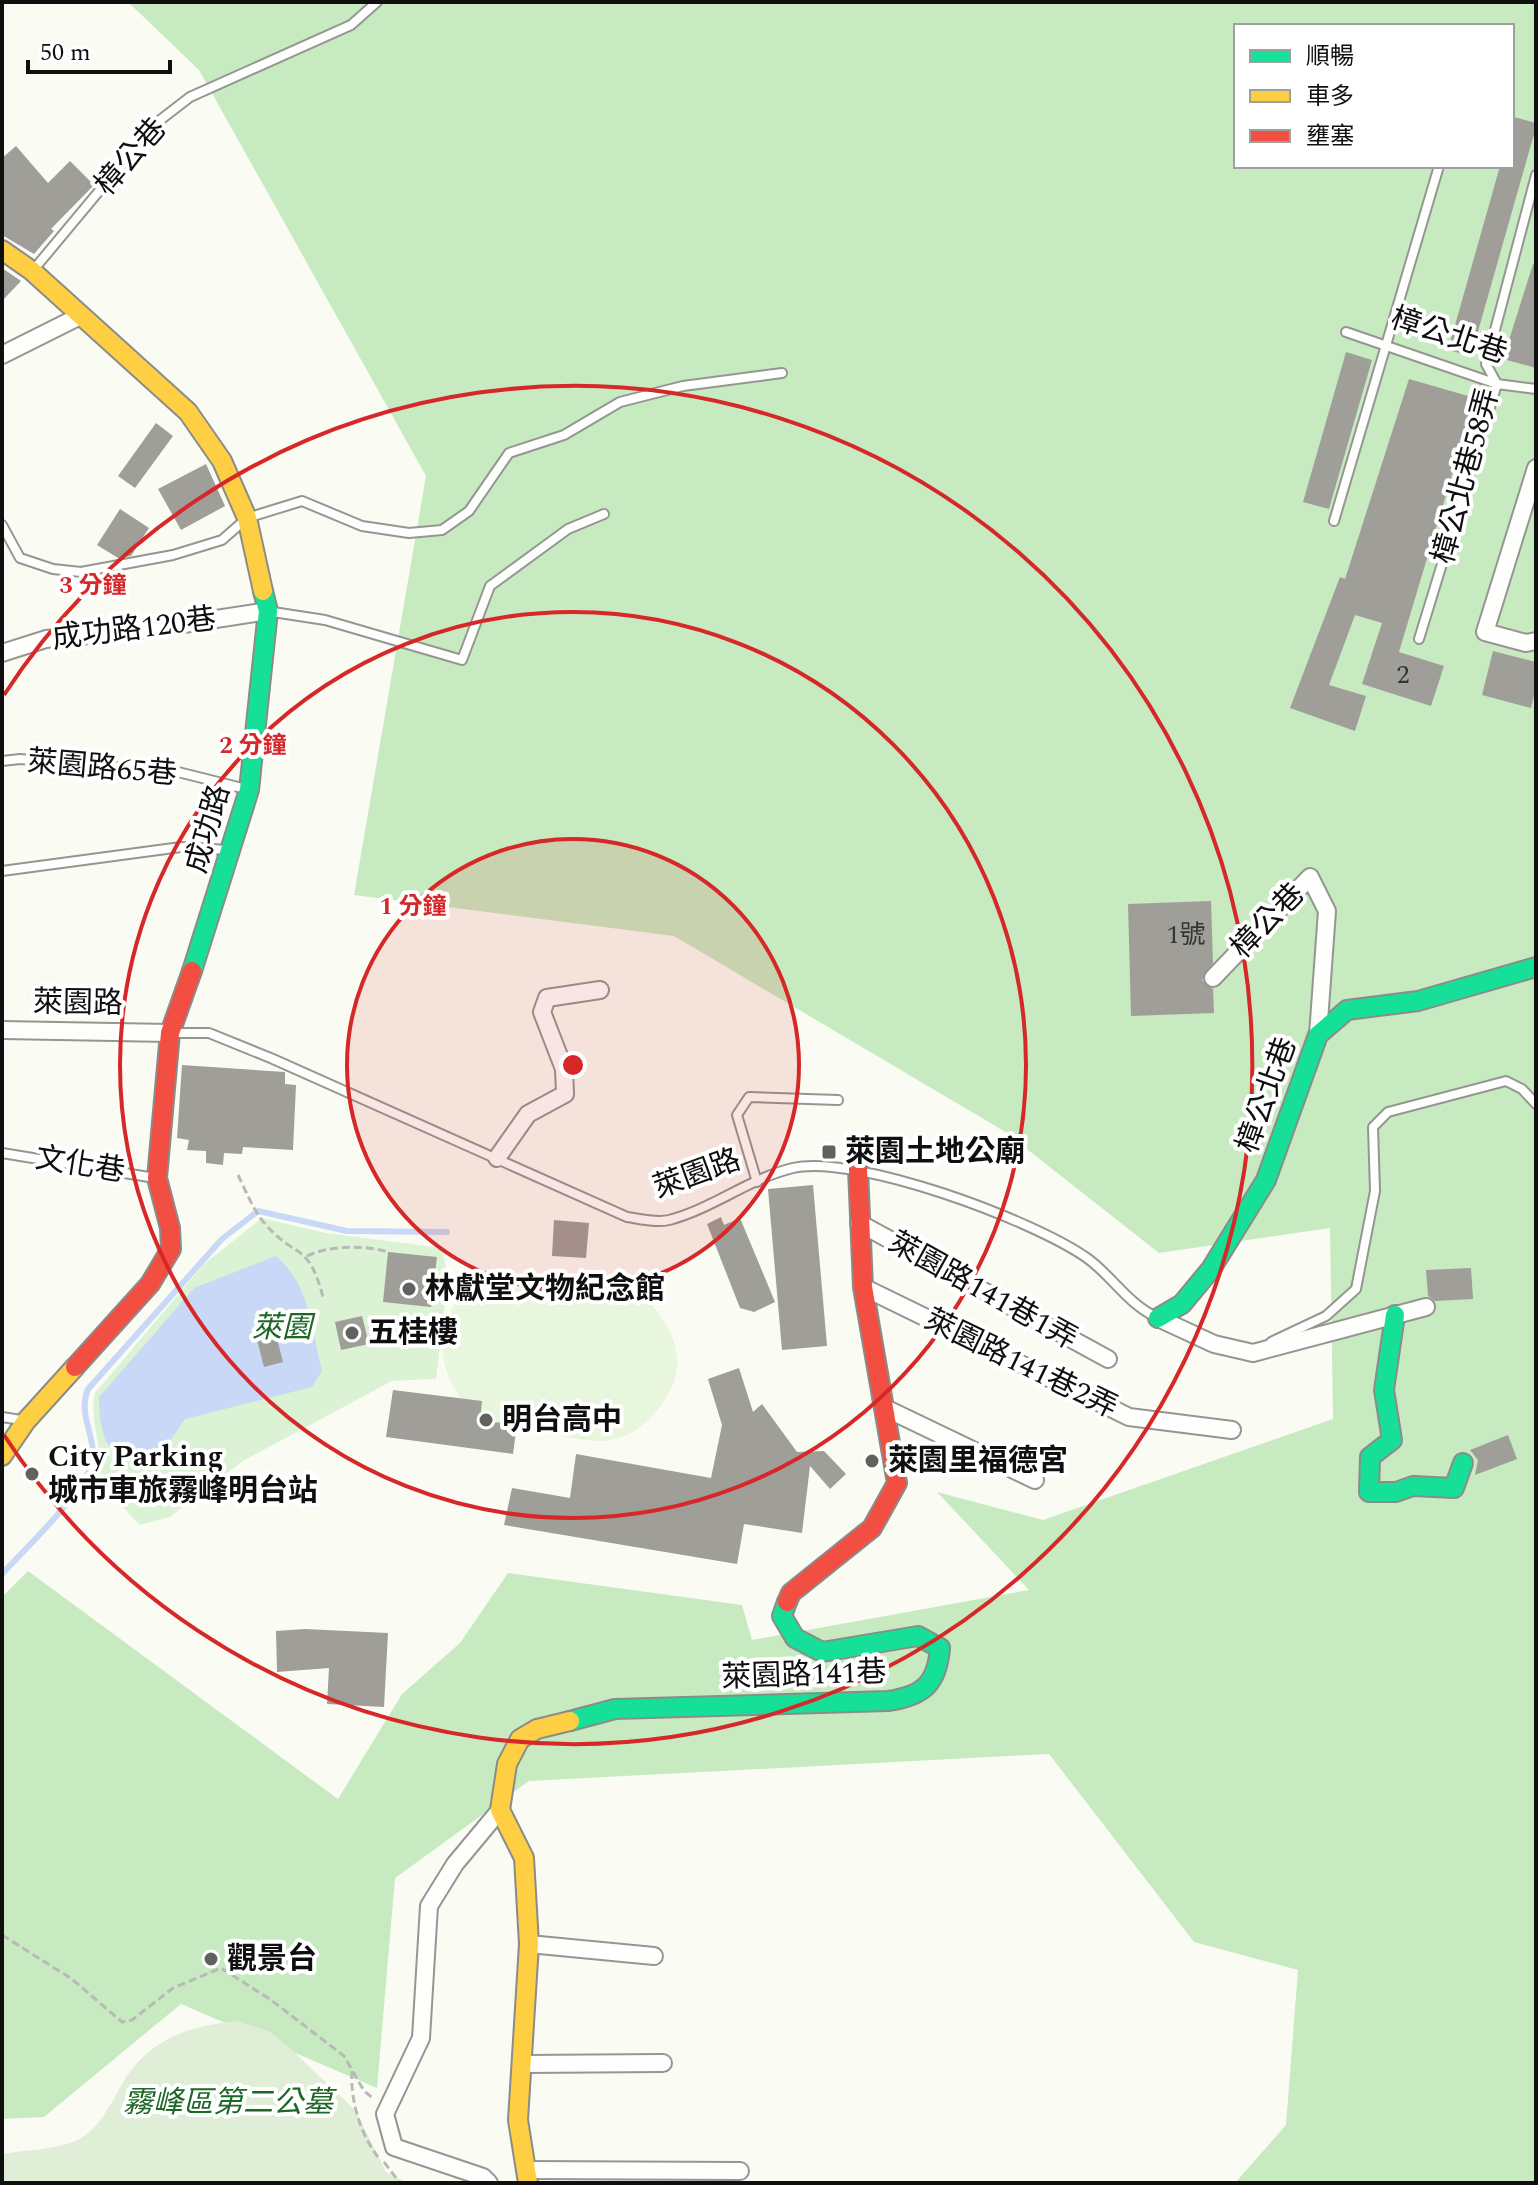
<svg xmlns="http://www.w3.org/2000/svg" width="1538" height="2185" viewBox="0 0 1538 2185" font-family="Spectral,'Noto Sans TC',serif">
  <style>
    .green { fill: #dbf3d4 }
    .forest { fill: #c8eac1; fill-rule: evenodd }
    .cemetery { fill: #e1eed7 }
    .pitch { fill: #e7f6dd }
    .water { fill: #c9d8f6 }
    .lines { fill: none; stroke-linecap: round; stroke-linejoin: round }
    .stream { stroke: #c9d8f6; stroke-width: 6 }
    .building { fill: #9f9e99 }
    .lane-casing { stroke: #959692; stroke-width: 12 }
    .street-casing { stroke: #959692; stroke-width: 20 }
    .fast-casing { stroke: #8b8c89; stroke-width: 22 }
    .slow-casing { stroke: #8b8c89; stroke-width: 22 }
    .jam-casing { stroke: #8b8c89; stroke-width: 22 }
    .path { stroke: #b9b9b8; stroke-width: 3; stroke-dasharray: 8 4; stroke-linecap: butt }
    .lane { stroke: #fefffd; stroke-width: 8 }
    .street { stroke: #fefffd; stroke-width: 16 }
    .fast { stroke: #16e098; stroke-width: 18 }
    .slow { stroke: #ffcf43; stroke-width: 18 }
    .jam { stroke: #f24e42; stroke-width: 18 }
    .ring { fill: none; stroke: #d62828; stroke-width: 4 }
    .poi-dot { fill: #61625f; stroke: #fff; stroke-width: 3 }
    .labels { text-anchor: middle; dominant-baseline: central; stroke-width: 8; stroke-linejoin: round; paint-order: stroke }
    .number-label { font-size: 26px; fill: #333332 }
    .street-label { font-size: 30px; fill: #0f0f0f; stroke: #fff }
    .poi-label { font-size: 30px; font-weight: bold; fill: #0f0f0f; stroke: #fff; text-anchor: start }
    .park-label { font-size: 30px; font-style: italic; fill: #1d6826; stroke: #fff }
    .centre { fill: #d62828; stroke: #fff; stroke-width: 4 }
    .ring-label { font-size: 24px; text-anchor: middle; font-weight: bold; fill: #d62828; stroke: #fff; stroke-width: 8; stroke-linejoin: round; paint-order: stroke }
  </style>
  <rect width="100%" height="100%" fill="#fafcf4"/>
  <path class="green" d="M262 1218 326 1233 442 1248 448 1279 436 1379 392 1381 243 1461 170 1517 140 1525 96 1480C107 1445 88 1429 95 1393L204 1264Z"/>
  <path class="forest" d="M128 2H1536V2183H1235L1286 2125 1298 1970 1194 1942 1049 1754 529 1781 395 1878 377 2088 181 2004 44 2117 2 2119V1597L28 1571 338 1799 402 1694 460 1643 508 1573 742 1605 752 1640 1029 1590 937 1492 1043 1520 1333 1419 1330 1228 1159 1253 1004 1131 674 936 354 895 426 476 199 70ZM1236 26H1512V166H1236Z"/>
  <path class="cemetery" d="M235 2021 269 2031 291 2049 356 2111 386 2172 408 2183H2V2154C24 2150 54 2150 75 2141 100 2131 112 2100 125 2079 152 2038 188 2027 235 2021Z"/>
  <path class="pitch" d="M511 1274 641 1293C681 1333 693 1374 651 1417 638 1431 622 1440 602 1441 575 1442 515 1425 486 1420 442 1395 425 1330 465 1293 477 1282 495 1277 511 1274Z"/>
  <path class="water" d="M276 1256C310 1284 312 1331 322 1371L312 1387 185 1419 155 1463C107 1460 100 1442 99 1397L194 1288Z"/>
  <g class="lines">
    <path class="stream" d="M2 1574C23 1551 87 1490 92 1462 97 1437 77 1415 88 1389L222 1239 258 1211 347 1231 447 1232"/>
  </g>
  <g class="building">
    <path d="M1514 117 1536 123V127L1471 356 1448 350 1500 166H1512Z"/>
    <path d="M16 146 48 183 70 161 94 185 51 229 54 231 34 254 2 235V158Z"/>
    <path d="M1533 264 1536 265V368L1503 359Z"/>
    <path d="M2 268 21 281 2 301Z"/>
    <path d="M1346 352 1372 360 1329 509 1303 502Z"/>
    <path d="M1409 379 1475 398 1399 652 1444 666 1431 706 1362 684 1382 623 1355 615 1329 685 1366 696 1355 731 1290 708 1340 577 1345 579Z"/>
    <path d="M156 423 173 436 135 488 118 476Z"/>
    <path d="M206 464 225 506 181 530 158 489Z"/>
    <path d="M120 509 149 528 131 556 118 558 97 545Z"/>
    <path d="M1493 651 1536 662V687L1531 708 1482 695Z"/>
    <path d="M1211 901 1213 963 1202 980 1213 989 1214 1013 1131 1016 1128 904Z"/>
    <path d="M182 1065 285 1072V1084L296 1085 293 1150 243 1147 242 1154 224 1153 223 1165 206 1163V1151L187 1150 189 1140 177 1138Z"/>
    <path d="M813 1185 827 1346 782 1350 768 1189Z"/>
    <path d="M721 1217 724 1225 740 1218 775 1302 754 1312 740 1308 707 1224Z"/>
    <path d="M554 1220 589 1223 586 1258 552 1256Z"/>
    <path d="M388 1252 437 1257 431 1307 383 1302Z"/>
    <path d="M1471 1268 1473 1299 1435 1301 1428 1296 1426 1270Z"/>
    <path d="M362 1316 369 1344 341 1350 335 1322Z"/>
    <path d="M275 1331 283 1362 264 1367 256 1336Z"/>
    <path d="M739 1368 753 1412 762 1404 797 1452 824 1451 846 1474 830 1489 810 1466 802 1533 744 1524 737 1564 504 1525 512 1488 570 1498 576 1454 711 1478 722 1425 708 1379Z"/>
    <path d="M393 1390 482 1401 480 1421 517 1424 513 1454 386 1437Z"/>
    <path d="M1508 1435 1517 1459 1475 1475 1478 1460 1470 1450Z"/>
    <path d="M305 1629 388 1633 384 1707 327 1704 329 1668 277 1672 276 1631Z"/>
  </g>
  <g class="lines">
    <defs>
      <g id="lane">
        <path d="M35 268 155 124 190 97 351 25 377 2"/>
        <path d="M1346 332 1497 384 1536 389"/>
        <path d="M1334 521 1439 166"/>
        <path d="M2 525 20 558 53 569 81 572 173 555 222 540 247 518 302 501 362 526 409 533 442 530 469 511 509 453 564 435 620 402 683 386 782 373"/>
        <path d="M273 612 325 620 462 660 490 586 568 529 604 514"/>
        <path d="M1419 639 1497 384 1486 364 1536 175"/>
        <path d="M2 761 20 759 178 772 246 789"/>
        <path d="M2 871 181 847 227 850"/>
        <path d="M175 1033H209L273 1059 627 1217C641 1219 656 1223 669 1220 712 1209 750 1178 793 1168 857 1154 1033 1220 1087 1258 1112 1276 1127 1303 1156 1317"/>
        <path d="M2 1153 155 1178"/>
        <path d="M757 1182 737 1115 749 1097 838 1100"/>
        <path d="M1271 1342 1326 1316 1356 1289 1375 1191 1373 1127 1388 1112 1506 1081 1522 1089 1536 1104"/>
        <path d="M2 1417 21 1420"/>
      </g>
      <g id="street">
        <path d="M2 355 80 316"/>
        <path d="M1536 468 1485 632 1526 643 1536 641"/>
        <path d="M2 653 46 639 151 629 268 611"/>
        <path d="M1213 978 1310 877 1327 911 1318 1035"/>
        <path d="M2 1030 170 1033"/>
        <path d="M497 1158 528 1114 565 1094 564 1069 542 1012 547 998 600 990"/>
        <path d="M859 1223 1108 1359"/>
        <path d="M863 1287 1129 1417 1232 1430"/>
        <path d="M1158 1318 1214 1344 1253 1353 1426 1307"/>
        <path d="M883 1407 1035 1480"/>
        <path d="M529 1944 654 1956"/>
        <path d="M523 2064 663 2063"/>
        <path d="M526 2170 740 2171"/>
        <path d="M489 2183 483 2177 394 2147 385 2114 421 2038 429 1906 455 1864 500 1810"/>
      </g>
      <g id="fast">
        <path d="M192 971 249 790 268 611 263 591"/>
        <path d="M1395 1315 1384 1390 1392 1440 1370 1457 1369 1492H1396L1413 1486 1454 1488 1463 1463"/>
        <path d="M1158 1318 1182 1304 1211 1269 1266 1180 1318 1035 1347 1010 1418 1001 1536 967"/>
        <path d="M570 1721 615 1709 888 1701C923 1696 937 1684 940 1648L918 1636 822 1652 795 1638 782 1616 787 1602"/>
      </g>
      <g id="slow">
        <path d="M2 250 32 271 188 412 222 461 247 518 263 591"/>
        <path d="M2 1456 26 1421 75 1367"/>
        <path d="M528 2183 518 2120 529 1944 524 1858 500 1810 507 1764 520 1739 537 1729 570 1721"/>
      </g>
      <g id="jam">
        <path d="M75 1367 150 1284 171 1249 170 1228 157 1178 170 1033 192 971"/>
        <path d="M787 1602 791 1593 872 1528 897 1483 863 1287 858 1169"/>
      </g>
    </defs>
    <use href="#lane" class="lane-casing"/>
    <use href="#street" class="street-casing"/>
    <use href="#fast" class="fast-casing"/>
    <use href="#slow" class="slow-casing"/>
    <use href="#jam" class="jam-casing"/>
    <g class="path">
      <path d="M238 1175C246 1191 254 1212 266 1225 297 1260 308 1241 323 1297"/>
      <path d="M307 1256C330 1245 364 1245 388 1252"/>
      <path d="M2 1935 72 1979 122 2022 132 2020 173 1988 221 1968 271 2000 344 2056 364 2091 374 2099"/>
      <path d="M352 2071C350 2099 360 2134 378 2157"/>
      <path d="M384 2162 400 2183"/>
    </g>
    <use href="#lane" class="lane"/>
    <use href="#street" class="street"/>
    <use href="#fast" class="fast"/>
    <use href="#slow" class="slow"/>
    <use href="#jam" class="jam"/>
  </g>
  <circle cx="573" cy="1065" r="226" fill="#d62828" fill-opacity=".12"/>
  <g class="ring">
    <circle cx="573" cy="1065" r="226"/>
    <circle cx="573" cy="1065" r="453"/>
    <path d="M4 695A679 679 0 1 1 4 1435"/>
  </g>
  <g class="poi-dot">
    <rect x="821" y="1144" width="16" height="16" rx="4"/>
    <circle cx="409" cy="1289" r="8"/>
    <circle cx="352" cy="1333" r="8"/>
    <circle cx="486" cy="1420" r="8"/>
    <circle cx="872" cy="1461" r="8"/>
    <circle cx="32" cy="1474" r="8"/>
    <circle cx="211" cy="1959" r="8"/>
  </g>
  <g class="labels">
    <g class="number-label">
      <text x="1403" y="675">2</text>
      <text x="1186" y="935">1號</text>
    </g>
    <g class="street-label">
      <text transform="translate(131 157) rotate(-49)">樟公巷</text>
      <text transform="translate(1449 336) rotate(18)">樟公北巷</text>
      <text transform="translate(1466 476) rotate(-75)">樟公北巷58弄</text>
      <text transform="translate(134 629) rotate(-7)">成功路120巷</text>
      <text transform="translate(102 768) rotate(5)">萊園路65巷</text>
      <text transform="translate(208 829) rotate(-74)">成功路</text>
      <text transform="translate(1268 921) rotate(-46)">樟公巷</text>
      <text transform="translate(78 1003) rotate(1)">萊園路</text>
      <text transform="translate(1267 1095) rotate(-70)">樟公北巷</text>
      <text transform="translate(80 1165) rotate(9)">文化巷</text>
      <text transform="translate(697 1174) rotate(-20)">萊園路</text>
      <text transform="translate(983 1291) rotate(29)">萊園路141巷1弄</text>
      <text transform="translate(1021 1364) rotate(26)">萊園路141巷2弄</text>
      <text transform="translate(804 1675) rotate(-2)">萊園路141巷</text>
    </g>
    <g class="poi-label">
      <text x="845" y="1152">萊園土地公廟</text>
      <text x="425" y="1289">林獻堂文物紀念館</text>
      <text x="368" y="1333">五桂樓</text>
      <text x="502" y="1420">明台高中</text>
      <text x="48" y="1457">City Parking<tspan x="48" dy="34">城市車旅霧峰明台站</tspan></text>
      <text x="888" y="1461">萊園里福德宮</text>
      <text x="227" y="1959">觀景台</text>
    </g>
    <g class="park-label">
      <text x="282" y="1328">萊園</text>
      <text x="228" y="2103">霧峰區第二公墓</text>
    </g>
  </g>
  <circle cx="573" cy="1065" r="12" class="centre"/>
  <g class="ring-label">
    <text x="93" y="593">3 分鐘</text>
    <text x="253" y="753">2 分鐘</text>
    <text x="413" y="914">1 分鐘</text>
  </g>
  <rect width="1538" height="2185" fill="none" stroke="#0f0f0f" stroke-width="8"/>
  <rect x="1234" y="24" width="280" height="144" fill="#ffffff" stroke="#9f9f9f" stroke-width="2"/>
  <rect x="1250" y="50" width="40" height="12" fill="#16e098" stroke="#9f9f9f" stroke-width="2"/>
  <text x="1306" y="64" font-size="24" fill="#0f0f0f">順暢</text>
  <rect x="1250" y="90" width="40" height="12" fill="#ffcf43" stroke="#9f9f9f" stroke-width="2"/>
  <text x="1306" y="104" font-size="24" fill="#0f0f0f">車多</text>
  <rect x="1250" y="130" width="40" height="12" fill="#f24e42" stroke="#9f9f9f" stroke-width="2"/>
  <text x="1306" y="144" font-size="24" fill="#0f0f0f">壅塞</text>
  <path d="M28 60v12h142v-12" fill="none" stroke="#0f0f0f" stroke-width="4"/>
  <text x="40" y="60" font-size="24" fill="#0f0f0f" stroke="#ffffff" stroke-width="6" paint-order="stroke">50 m</text>
</svg>
